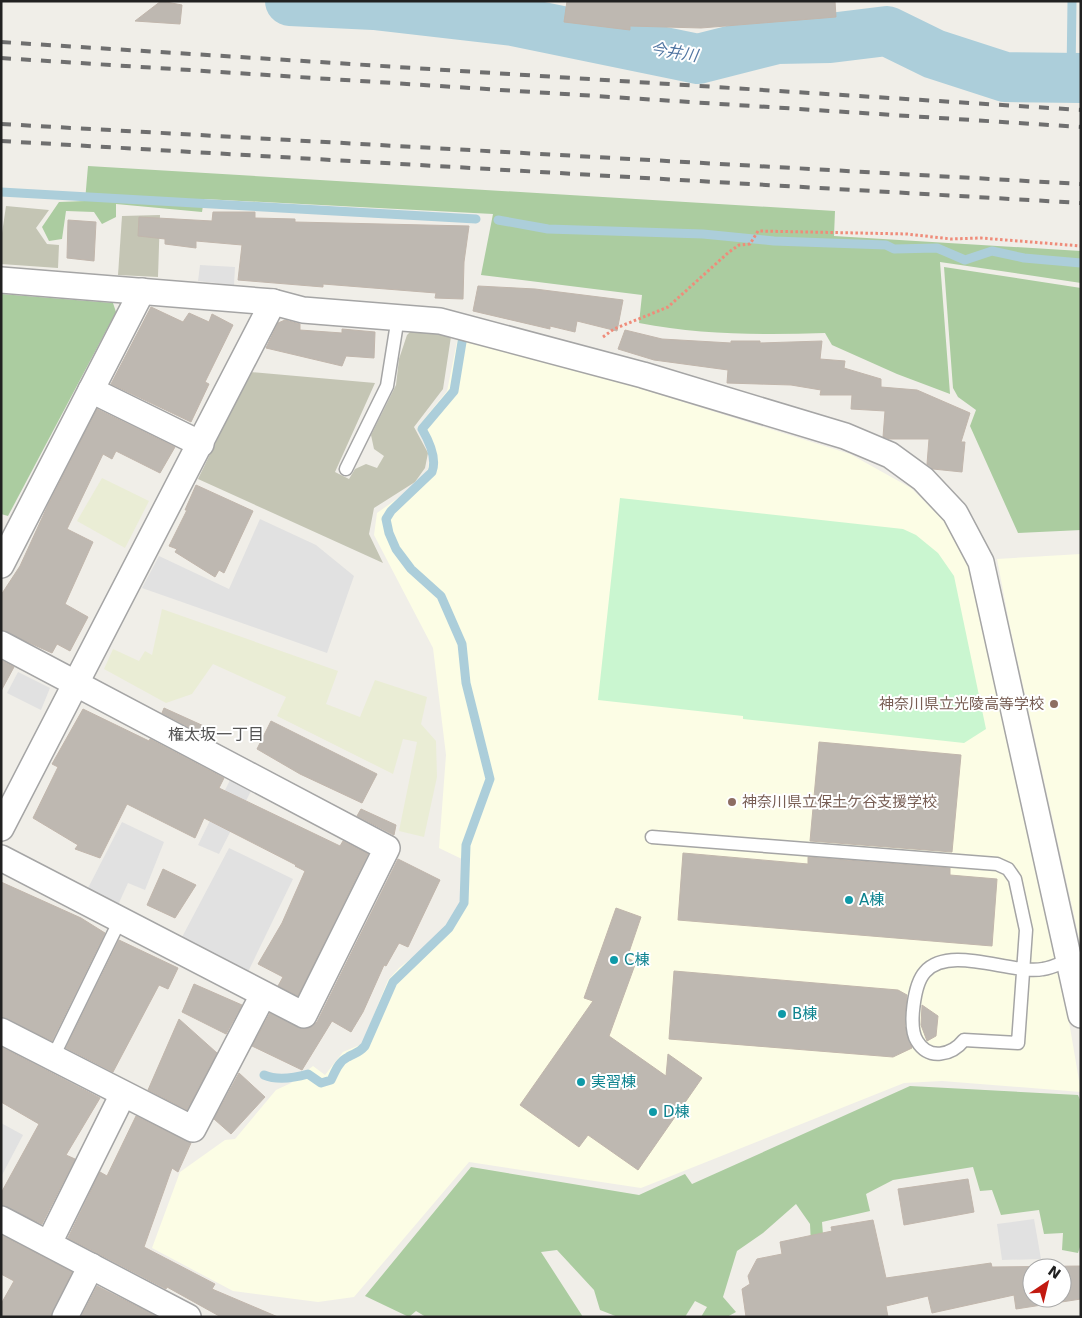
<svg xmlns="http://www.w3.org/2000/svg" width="1082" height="1318" viewBox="0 0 1082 1318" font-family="'DejaVu Sans','Noto Sans JP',sans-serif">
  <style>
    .education { fill: #fcfde5 }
    .construction { fill: #c4c5b4 }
    .farmland { fill: #eaedd5 }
    .forest { fill: #abcca0 }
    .park { fill: #caf6d0 }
    .parking { fill: #e1e1e1 }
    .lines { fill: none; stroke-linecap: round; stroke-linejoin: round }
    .stream { stroke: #acceda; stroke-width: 9 }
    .river { stroke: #acceda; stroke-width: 50 }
    .building { fill: #beb8b1; stroke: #c1b6ac; fill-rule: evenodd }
    .lane-casing { stroke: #a5a5a5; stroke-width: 15 }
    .street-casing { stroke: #a5a5a5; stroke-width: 28 }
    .path { stroke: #ef8c7a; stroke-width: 3; stroke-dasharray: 2.5 2.5; stroke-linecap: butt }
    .lane { stroke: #fff; stroke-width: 12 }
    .street { stroke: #fff; stroke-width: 25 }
    .rail { stroke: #6f6f6f; stroke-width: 4; stroke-dasharray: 10 10; stroke-linecap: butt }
    .education-dot { fill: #8d6e63; stroke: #fff; stroke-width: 2 }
    .culture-dot { fill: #0f9aa8; stroke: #fff; stroke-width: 2 }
    .labels { text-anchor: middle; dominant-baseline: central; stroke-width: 4; stroke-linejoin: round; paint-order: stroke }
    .education-label { font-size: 15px; fill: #785e54; stroke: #fff; text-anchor: end }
    .culture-label { font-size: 15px; fill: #0d838f; stroke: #fff; text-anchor: start }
    .water-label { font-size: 16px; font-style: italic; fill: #5176a2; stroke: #fff }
    .neighbourhood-label { font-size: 16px; fill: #545454; stroke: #fff }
  </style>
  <rect width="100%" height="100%" fill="#f0eee8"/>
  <g class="education">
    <path d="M459 332 850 454 911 488 948 525 970 567 1059 963 1081 1092 942 1081 904 1083 641 1188 469 1162 354 1297 318 1302 233 1291 152 1248 180 1172 225 1140 235 1139 276 1090 291 1083 313 1066 325 1075 343 1052 362 1044 388 980 399 968 449 928 464 903 466 861 439 848 446 755 433 648 374 535 377 513 415 486 428 469 430 453 417 428 447 391Z"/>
    <path d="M1081 554V947L1010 627 997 559Z"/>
  </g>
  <g class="construction">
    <path d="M6 206 49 210 36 228 47 244 59 245 58 268 1 264V240Z"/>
    <path d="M160 215 158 277 118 275 122 216Z"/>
    <path d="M413 329 452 330 443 389 414 427 428 453 425 468 415 482 374 508 369 534 383 563 198 479 250 372 375 383 335 472 349 479 355 469 366 464 377 468 384 456 374 449 371 435 396 385 399 359 407 335Z"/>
  </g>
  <g class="farmland">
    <path d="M102 478 149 501 125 548 77 521Z"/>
    <path d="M162 609 338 671 326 704 360 717 375 680 427 697 421 724 436 741 437 777 424 837 399 831 417 742 403 739 393 774 277 716 286 697 213 664 192 694 166 703 104 669 113 649 139 661 145 651 152 655Z"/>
  </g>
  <g class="forest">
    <path d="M88 166 835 211 834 236 1081 251V283L940 262 950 394 897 374 832 345 825 333C763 335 700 335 639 323L642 295 481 275 493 214 204 199 202 212 116 204V217L102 224 94 212 66 211 62 239 49 241 42 227 59 202 85 201Z"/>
    <path d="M944 267 1081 288V530L1018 533 970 426 976 410 958 397 953 388Z"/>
    <path d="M1 294 113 303 116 312 8 516 1 514Z"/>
    <path d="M910 1086 1078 1095 1081 1102V1244L1078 1253 1062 1250 1063 1233 1044 1234 1039 1210 1001 1215 992 1190 980 1191 973 1167 893 1180 866 1194 870 1211 822 1222 825 1260 812 1264 810 1224 796 1204 763 1233 737 1251 723 1297 736 1312 727 1317H701L707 1307 695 1301 685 1317H618L600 1310 594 1290 557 1250 541 1252 583 1317H426L416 1311 409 1317 365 1296 471 1167 639 1195 685 1174 692 1184Z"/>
  </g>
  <path class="park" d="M620 498 903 529 916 535 938 553 954 576 986 729 964 743 743 719V716L598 700Z"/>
  <g class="parking">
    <path d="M200 265 235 267 234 285 198 281Z"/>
    <path d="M260 519 316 545 354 576 327 653 142 588 159 556 229 589Z"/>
    <path d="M18 672 50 688 41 710 7 693Z"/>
    <path d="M231 778 253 787 219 854 198 845Z"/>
    <path d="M122 822 164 842 145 890 128 883 117 907 87 890Z"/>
    <path d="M229 848 293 879 247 974 181 939Z"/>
    <path d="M1 1123 23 1135 1 1177Z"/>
    <path d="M1034 1219 1041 1259 1002 1260 997 1224Z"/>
  </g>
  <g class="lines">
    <g class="stream">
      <path d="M1071 77 1072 1"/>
      <path d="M1 192 476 219"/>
      <path d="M498 220 548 229 703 234 774 241 886 245 894 249 937 248 965 260 992 251 1024 258 1081 263"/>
      <path d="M264 1075C278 1081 294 1078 308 1074L321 1083 331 1080C335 1072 339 1061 348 1057 355 1053 359 1053 365 1046L393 982 449 928 464 903 466 845 490 779 466 683 462 644 441 596 411 569 396 549 389 533 386 519 391 511 432 472C437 459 429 441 422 429L454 391 463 336"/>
    </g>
    <path class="river" d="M290 1 374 5 513 21 698 59 777 39 830 38 887 31 934 54 1005 77 1081 78"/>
  </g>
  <g class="building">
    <path d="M161 1 182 5 180 24 135 21Z"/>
    <path d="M567 1H835L836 17 701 28 630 26V30L564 22Z"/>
    <path d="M213 212H255V218L295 219V222L469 226 464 262 463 299 435 298 436 293 323 284V287L238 280 242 245 196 241V248L165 244V239L138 236 139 217 212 221Z"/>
    <path d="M68 220 96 222 94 261 67 258Z"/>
    <path d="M478 286 535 289 623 300 617 331 577 321 575 332 550 326V329L473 311Z"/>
    <path d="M151 307 183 322 189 313 209 322 212 314 233 325 205 382 209 384 191 422 111 384Z"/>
    <path d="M285 320 300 324V330L342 333V329L375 332 374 358 346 356 342 366 266 348 278 323Z"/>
    <path d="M625 330 662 339 731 343V341H760V343L822 341 820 359 845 361 844 368 881 379V387L917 390 970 413 961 442H965L962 472 933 469 927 464 929 439H890L883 437 885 411 851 409 852 395H820L821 390 791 385 727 383 728 370 654 360 618 349Z"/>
    <path d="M97 409 175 447 160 473 116 451 112 459 103 454 67 529 93 542 65 604 88 617 70 651 57 644 52 653 1 630V595L20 566 48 505Z"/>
    <path d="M196 485 253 511 224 573 219 570 215 577 175 552 177 549 169 546 187 510H185Z"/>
    <path d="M1 660 14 667 1 691Z"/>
    <path d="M164 708 206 727 202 734 162 713Z"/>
    <path d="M83 709 149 741 150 739 224 778 219 788 340 846 343 841 368 854 298 996 278 986 283 977 258 964 282 923 305 871 295 866 296 865 204 818 195 838 127 804 100 858 75 849 78 845 33 818 58 767 52 764Z"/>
    <path d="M271 721 377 774 362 803 300 774 257 749Z"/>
    <path d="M819 742 961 755 952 852 810 841Z"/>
    <path d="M361 809 396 825 394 835 357 816Z"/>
    <path d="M683 853 808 864V857L950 868V875L997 879 992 946 678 920Z"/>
    <path d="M398 859 440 880 408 947 399 943 386 966 384 965 363 1012 351 1032 332 1021 302 1070 252 1046 270 1013 304 1029 311 1027 317 1022Z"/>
    <path d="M163 869 196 885 175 918 147 905Z"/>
    <path d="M1 882 81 918 105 933 52 1041 1 1017Z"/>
    <path d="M616 908 641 917 627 958 636 962 609 1036 666 1076 668 1054 702 1078 638 1170 588 1135 579 1147 520 1105 593 1001 584 998Z"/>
    <path d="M119 940 178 968 168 989 159 985 113 1072 66 1048Z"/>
    <path d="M674 971 898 990 907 995 905 1026 912 1048 893 1057 669 1039Z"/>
    <path d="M194 984 242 1005 226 1034 182 1012Z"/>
    <path d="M922 1005 938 1016 936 1036 927 1041 921 1025Z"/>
    <path d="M179 1019 217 1053 187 1110 148 1090Z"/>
    <path d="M1 1047 100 1098 66 1155 75 1159 42 1224 1 1205V1193L39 1124 1 1102Z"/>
    <path d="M239 1073 265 1097 231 1134 214 1119Z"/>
    <path d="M136 1116 191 1143 178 1172 172 1168 144 1247 215 1284 212 1289 278 1317H221L167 1287 166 1289 68 1238 100 1172 107 1176Z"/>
    <path d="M968 1179 974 1212 904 1225 898 1189Z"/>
    <path d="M873 1220 886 1278 991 1263 992 1267 1081 1266V1299L1016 1309 1014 1295 932 1313 928 1296 886 1306 888 1317H746L742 1289 750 1284 748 1276 757 1259 782 1254 780 1242 832 1231 831 1227ZM1032 1268H1062V1298H1032Z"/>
    <path d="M1 1235 72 1272 51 1317H1V1304L14 1281 1 1274Z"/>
    <path d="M97 1286 156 1316V1317H81Z"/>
  </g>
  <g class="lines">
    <defs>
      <g id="lane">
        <path d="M346 469 387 386 398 317"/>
        <path d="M652 837 997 864 1008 869 1015 879 1026 930 1018 1043 964 1040C952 1055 929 1061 917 1041 908 1027 914 984 925 972 950 944 1012 975 1043 969 1052 968 1061 963 1069 960"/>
        <path d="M52 1059 120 920"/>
      </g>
      <g id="street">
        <path d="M1 280 273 302 303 310 440 321 643 375 845 436 890 455 923 479 955 513 981 562 1081 1015"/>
        <path d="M91 390 201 444"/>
        <path d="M1 565 142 291"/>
        <path d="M1 644 387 848 304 1015 1 858"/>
        <path d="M1 828 273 302"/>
        <path d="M1 1031 193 1129 263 995"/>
        <path d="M1 1219 188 1317"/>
        <path d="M49 1243 123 1094"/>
        <path d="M65 1317 91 1266"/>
      </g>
    </defs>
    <use href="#lane" class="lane-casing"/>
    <use href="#street" class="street-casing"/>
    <path class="path" d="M603 337 614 329 668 307 729 252 739 245 750 244 758 231 907 234 951 239 981 238 1081 246"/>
    <use href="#lane" class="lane"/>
    <use href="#street" class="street"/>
    <g class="rail">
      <path d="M1 42 1081 110"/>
      <path d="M1 58 1081 127"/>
      <path d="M1 124 1081 184"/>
      <path d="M1 141 1081 203"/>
    </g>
  </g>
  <g class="education-dot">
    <circle cx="1054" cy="704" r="5"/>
    <circle cx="732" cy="802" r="5"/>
  </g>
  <g class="culture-dot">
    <circle cx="849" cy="900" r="5"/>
    <circle cx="614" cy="960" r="5"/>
    <circle cx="782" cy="1014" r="5"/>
    <circle cx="581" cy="1082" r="5"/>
    <circle cx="653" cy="1112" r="5"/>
  </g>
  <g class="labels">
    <g class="education-label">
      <text x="1044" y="704">神奈川県立光陵高等学校</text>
      <text x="742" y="802" text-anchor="start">神奈川県立保土ケ谷支援学校</text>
    </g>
    <g class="culture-label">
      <text x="859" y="900">A棟</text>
      <text x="624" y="960">C棟</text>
      <text x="792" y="1014">B棟</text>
      <text x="591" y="1082">実習棟</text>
      <text x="663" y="1112">D棟</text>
    </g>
    <g class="water-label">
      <text transform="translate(674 52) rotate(9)">今井川</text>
    </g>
    <g class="neighbourhood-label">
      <text x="216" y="734">権太坂一丁目</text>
    </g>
  </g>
  <rect width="1082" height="1318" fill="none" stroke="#212121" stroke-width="5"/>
  <g transform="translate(1047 1283) rotate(35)"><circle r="24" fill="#ffffff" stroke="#a6a6a6"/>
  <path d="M0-4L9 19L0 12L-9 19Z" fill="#c21910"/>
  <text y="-8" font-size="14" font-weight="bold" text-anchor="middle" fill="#212121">N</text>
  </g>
</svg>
